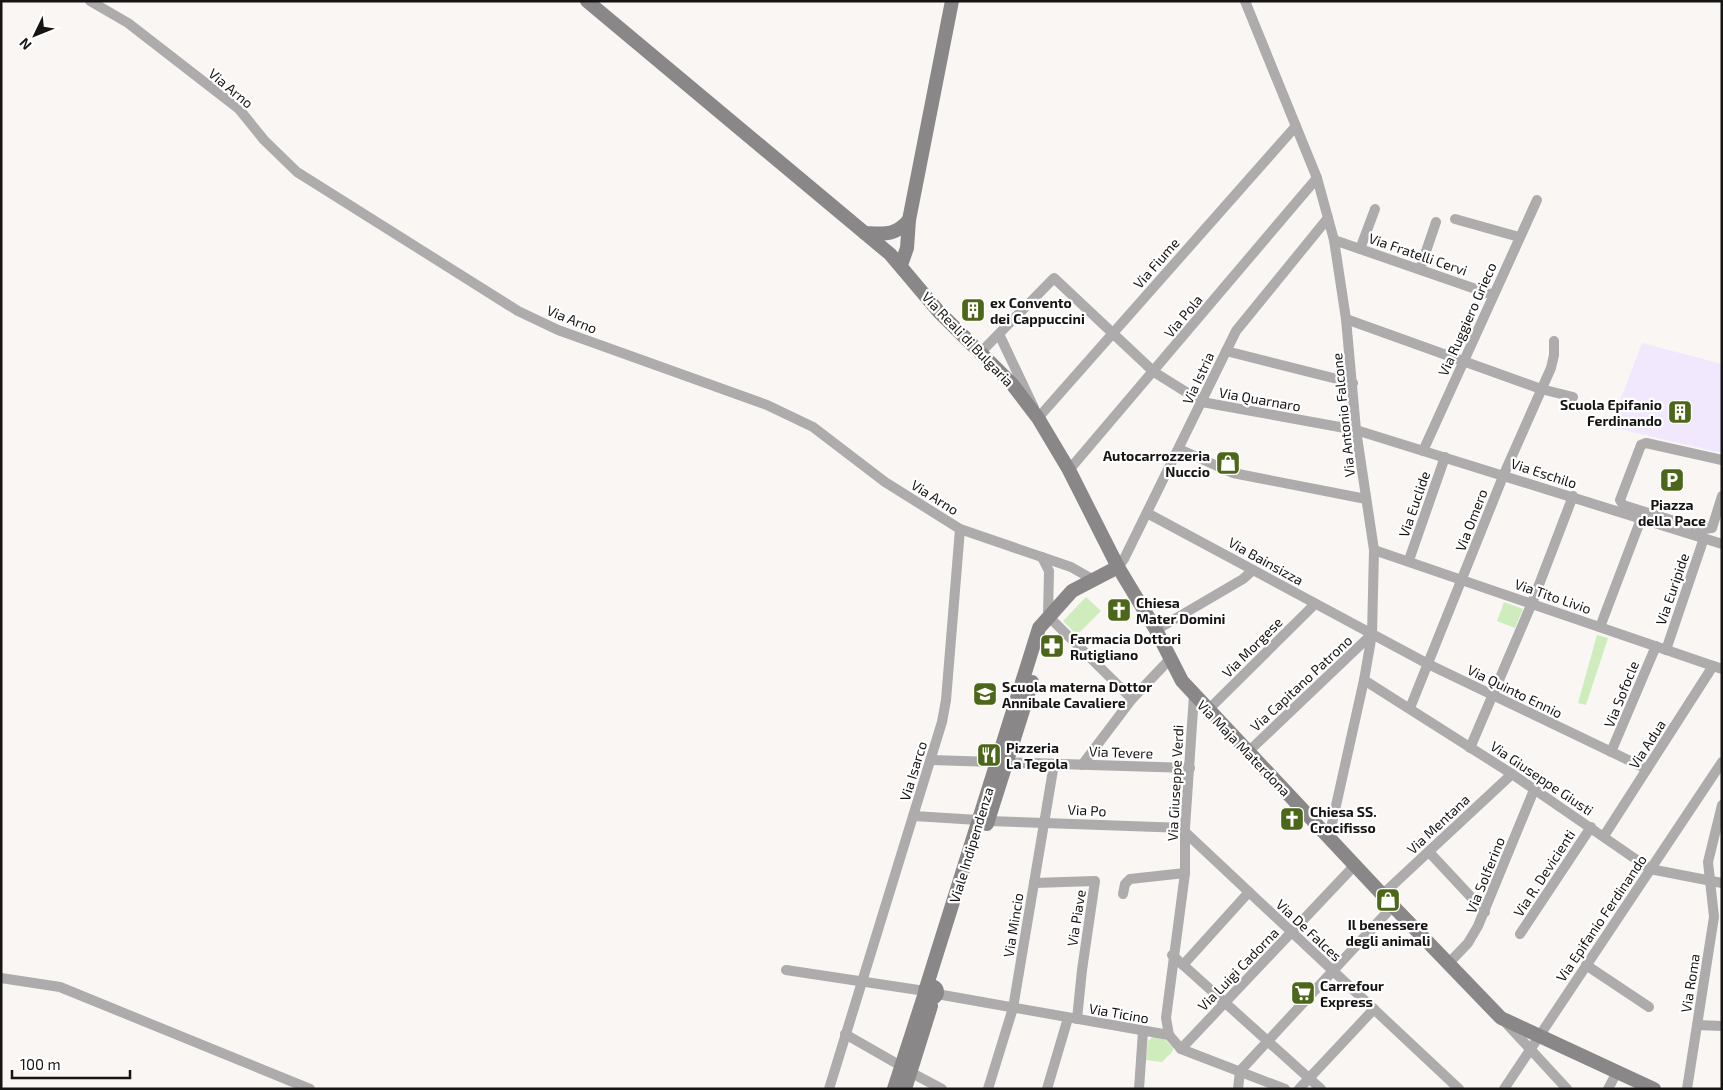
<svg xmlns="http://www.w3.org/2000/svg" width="1723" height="1090" viewBox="0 0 1723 1090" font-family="'Exo 2',sans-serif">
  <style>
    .education { fill: #f1e8fd }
    .green { fill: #ceecbc }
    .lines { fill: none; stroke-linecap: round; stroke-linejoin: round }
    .street { stroke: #adabab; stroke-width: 10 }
    .secondary { stroke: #898787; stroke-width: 14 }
    .labels { text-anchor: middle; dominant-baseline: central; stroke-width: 4.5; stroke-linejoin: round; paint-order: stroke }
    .street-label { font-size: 14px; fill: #161514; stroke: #fff }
    .poi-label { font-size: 14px; font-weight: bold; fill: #161514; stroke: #fff; text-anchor: start }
  </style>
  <rect width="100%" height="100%" fill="#f9f6f3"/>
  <path class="education" d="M1642 343 1722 364V453L1610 427Z"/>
  <g class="green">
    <path d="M1086 597 1101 611 1077 635 1063 621Z"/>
    <path d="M1504 602 1523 609 1515 628 1497 621Z"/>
    <path d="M1597 635 1608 638 1586 705 1578 703Z"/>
    <path d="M1154 1036 1164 1038 1173 1048V1051L1162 1062 1146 1060 1148 1041Z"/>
  </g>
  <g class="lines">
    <g class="street">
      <path d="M90 1 128 23 239 109 264 140 297 172 518 311 558 330 767 405 813 427 885 482 960 529 1071 567 1092 579"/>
      <path d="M1245 1 1317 178 1334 240 1346 319 1356 430 1374 550 1372 634 1364 680 1329 837"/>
      <path d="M1455 219 1519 237"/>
      <path d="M1334 240 1493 295"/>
      <path d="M1360 249 1375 209"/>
      <path d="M1420 269 1436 222"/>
      <path d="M1346 319 1541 389 1573 397"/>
      <path d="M999 334 1034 408"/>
      <path d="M1226 351 1353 383"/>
      <path d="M980 353 1054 278 1154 372 1202 402 1356 430 1722 544"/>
      <path d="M1038 418 1296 126"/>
      <path d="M1179 449 1233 473 1366 499"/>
      <path d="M1423 451 1537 200"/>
      <path d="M1069 470 1317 178"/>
      <path d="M1147 513 1428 664 1647 769"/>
      <path d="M1684 524 1623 505 1620 500 1641 445 1646 443 1722 460"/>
      <path d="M1681 530 1684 524 1704 529 1712 528 1722 496"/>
      <path d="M1374 550 1722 669"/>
      <path d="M1042 557 1049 571 1048 616 1132 699"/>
      <path d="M1409 560 1445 457"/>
      <path d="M1118 567 1124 559 1236 331 1328 218"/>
      <path d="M1600 627 1641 519"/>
      <path d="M1156 630 1243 579 1253 570"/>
      <path d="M1666 650 1704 538"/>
      <path d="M1364 680 1512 774 1650 869 1722 883"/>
      <path d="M1410 708 1504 474 1551 368 1554 355V341"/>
      <path d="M1209 709 1315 604"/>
      <path d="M1470 748 1532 603 1573 496"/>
      <path d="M1249 751 1372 634"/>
      <path d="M1611 752 1656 646"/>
      <path d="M931 760 1190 768"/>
      <path d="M1082 765 1132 699 1170 659"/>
      <path d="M914 816 978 820"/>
      <path d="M988 821 1185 828"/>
      <path d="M1185 832 1459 1089"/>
      <path d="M1604 836 1713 666"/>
      <path d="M1429 852 1485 912"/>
      <path d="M1034 883 1095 881 1082 970 1077 1019"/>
      <path d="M1123 894 1125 884 1130 879 1185 873"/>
      <path d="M1382 895 1512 774"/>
      <path d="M1520 934 1591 827"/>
      <path d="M1172 955 1321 1089"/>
      <path d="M1448 964 1468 943 1478 926 1534 790"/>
      <path d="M1183 965 1249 892"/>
      <path d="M1586 965 1649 1007"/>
      <path d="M786 970 925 991"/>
      <path d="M1 978 60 987 310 1089"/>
      <path d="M937 994 1169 1035 1181 1049 1285 1089"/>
      <path d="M1507 1024 1567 1089"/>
      <path d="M1697 1025 1722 1026"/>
      <path d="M845 1034 901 1066"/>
      <path d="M1169 1035 1166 1018 1185 873V828L1194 695"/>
      <path d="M1181 1049 1355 865"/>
      <path d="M1240 1071 1393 906"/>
      <path d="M910 1072 942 1089"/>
      <path d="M829 1089 942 722 946 700 960 529"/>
      <path d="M988 1089 1013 1008 1054 764"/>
      <path d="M1047 1089 1068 1018"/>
      <path d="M1139 1089 1143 1031"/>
      <path d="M1238 1089 1240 1071"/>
      <path d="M1299 1089 1374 1009"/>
      <path d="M1504 1089 1722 762"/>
      <path d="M1608 1089 1617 1072"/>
      <path d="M1687 1089 1714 917 1708 862 1722 805"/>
    </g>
    <g class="secondary">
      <path d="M587 1 890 254 939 312 1012 384 1038 418 1069 470 1118 567 1156 630 1182 681 1393 906 1501 1018 1654 1089"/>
      <path d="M865 233C885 234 895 236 909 220"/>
      <path d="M901 265 907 248 909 220 952 1"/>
      <path d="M987 824 1032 682"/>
      <circle cx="931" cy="992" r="6"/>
      <path d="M926 988 1039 628 1072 591 1118 567"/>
      <path d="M894 1089 925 993"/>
      <path d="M905 1089 931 1006"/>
    </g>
  </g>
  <defs>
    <symbol id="building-square" viewBox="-11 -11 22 22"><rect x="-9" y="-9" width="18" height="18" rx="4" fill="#4c6719" stroke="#fff"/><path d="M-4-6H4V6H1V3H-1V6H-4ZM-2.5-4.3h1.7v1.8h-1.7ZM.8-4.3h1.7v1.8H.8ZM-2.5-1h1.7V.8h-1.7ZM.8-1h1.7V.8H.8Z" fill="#fff"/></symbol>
    <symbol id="shop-square" viewBox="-11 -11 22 22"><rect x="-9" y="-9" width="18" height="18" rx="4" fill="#4c6719" stroke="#fff"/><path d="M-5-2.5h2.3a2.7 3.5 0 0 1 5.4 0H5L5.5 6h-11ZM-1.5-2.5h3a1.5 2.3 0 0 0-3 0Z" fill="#fff"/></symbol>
    <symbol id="parking-square" viewBox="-11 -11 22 22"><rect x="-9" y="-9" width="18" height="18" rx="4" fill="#4c6719" stroke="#fff"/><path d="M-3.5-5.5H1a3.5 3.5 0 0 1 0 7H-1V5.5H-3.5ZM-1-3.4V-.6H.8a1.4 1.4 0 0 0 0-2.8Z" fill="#fff"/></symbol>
    <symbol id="church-square" viewBox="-11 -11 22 22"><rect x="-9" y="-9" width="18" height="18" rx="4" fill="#4c6719" stroke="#fff"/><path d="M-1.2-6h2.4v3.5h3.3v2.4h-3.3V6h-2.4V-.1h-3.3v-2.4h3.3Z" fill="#fff"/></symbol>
    <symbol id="pharmacy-square" viewBox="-11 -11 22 22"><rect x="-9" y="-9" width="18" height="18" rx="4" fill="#4c6719" stroke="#fff"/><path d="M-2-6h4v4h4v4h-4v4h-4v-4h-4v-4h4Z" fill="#fff"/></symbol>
    <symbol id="school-square" viewBox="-11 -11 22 22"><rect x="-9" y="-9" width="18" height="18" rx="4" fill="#4c6719" stroke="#fff"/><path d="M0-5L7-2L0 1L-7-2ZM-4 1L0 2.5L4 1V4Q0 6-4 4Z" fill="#fff"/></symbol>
    <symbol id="restaurant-square" viewBox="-11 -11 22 22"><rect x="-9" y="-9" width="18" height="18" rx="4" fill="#4c6719" stroke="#fff"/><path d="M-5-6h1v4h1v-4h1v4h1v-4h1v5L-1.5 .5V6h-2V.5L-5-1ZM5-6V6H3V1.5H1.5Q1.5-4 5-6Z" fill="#fff"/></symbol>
    <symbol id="supermarket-square" viewBox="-11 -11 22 22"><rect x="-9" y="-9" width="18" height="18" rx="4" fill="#4c6719" stroke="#fff"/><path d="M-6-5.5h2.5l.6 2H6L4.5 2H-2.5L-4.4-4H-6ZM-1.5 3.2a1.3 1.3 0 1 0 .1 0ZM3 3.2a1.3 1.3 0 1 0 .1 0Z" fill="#fff"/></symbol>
  </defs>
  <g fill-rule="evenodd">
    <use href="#building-square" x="959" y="296" width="28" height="28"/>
    <use href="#building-square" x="1666" y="398" width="28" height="28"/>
    <use href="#shop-square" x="1214" y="449" width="28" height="28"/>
    <use href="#parking-square" x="1658" y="466" width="28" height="28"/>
    <use href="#church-square" x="1105" y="596" width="28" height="28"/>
    <use href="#pharmacy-square" x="1038" y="632" width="28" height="28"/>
    <use href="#school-square" x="971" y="680" width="28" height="28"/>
    <use href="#restaurant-square" x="975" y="741" width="28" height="28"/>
    <use href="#church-square" x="1278" y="805" width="28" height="28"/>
    <use href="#shop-square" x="1374" y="886" width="28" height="28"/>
    <use href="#supermarket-square" x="1289" y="979" width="28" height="28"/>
  </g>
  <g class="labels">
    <g class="street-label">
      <text transform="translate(231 88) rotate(40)">Via Arno</text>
      <text transform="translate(1418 254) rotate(19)">Via Fratelli Cervi</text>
      <text transform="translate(1156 263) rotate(-49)">Via Fiume</text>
      <text transform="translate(1183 316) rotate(-50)">Via Pola</text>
      <text transform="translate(572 319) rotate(22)">Via Arno</text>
      <text transform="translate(1467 319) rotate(-66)">Via Ruggiero Grieco</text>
      <text transform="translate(968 339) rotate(46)">Via Reali di Bulgaria</text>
      <text transform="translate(1198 378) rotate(-65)">Via Istria</text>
      <text transform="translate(1260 399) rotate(10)">Via Quarnaro</text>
      <text transform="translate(1343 415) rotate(-96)">Via Antonio Falcone</text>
      <text transform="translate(1544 473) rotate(18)">Via Eschilo</text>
      <text transform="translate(935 497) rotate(32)">Via Arno</text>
      <text transform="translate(1414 504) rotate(-71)">Via Euclide</text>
      <text transform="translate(1471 520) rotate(-69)">Via Omero</text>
      <text transform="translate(1266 561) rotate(29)">Via Bainsizza</text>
      <text transform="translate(1672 589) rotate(-71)">Via Euripide</text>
      <text transform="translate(1553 596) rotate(19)">Via Tito Livio</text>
      <text transform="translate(1252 647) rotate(-45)">Via Morgese</text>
      <text transform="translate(1301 683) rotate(-43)">Via Capitano Patrono</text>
      <text transform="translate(1515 691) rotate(26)">Via Quinto Ennio</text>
      <text transform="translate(1621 694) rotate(-68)">Via Sofocle</text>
      <text transform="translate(1647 744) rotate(-57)">Via Adua</text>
      <text transform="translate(1244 748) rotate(46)">Via Maja Materdona</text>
      <text transform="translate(1121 752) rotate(2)">Via Tevere</text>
      <text transform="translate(913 771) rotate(-73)">Via Isarco</text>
      <text transform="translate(1542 778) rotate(34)">Via Giuseppe Giusti</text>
      <text transform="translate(1175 783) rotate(-87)">Via Giuseppe Verdi</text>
      <text transform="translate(1087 810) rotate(3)">Via Po</text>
      <text transform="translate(1438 824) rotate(-43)">Via Mentana</text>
      <text transform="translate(971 845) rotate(-73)">Viale Indipendenza</text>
      <text transform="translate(1544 873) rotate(-57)">Via R. Devicienti</text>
      <text transform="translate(1485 875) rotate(-68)">Via Solferino</text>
      <text transform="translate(1076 918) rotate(-81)">Via Piave</text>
      <text transform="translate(1601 918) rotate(-56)">Via Epifanio Ferdinando</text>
      <text transform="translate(1013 925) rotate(-81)">Via Mincio</text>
      <text transform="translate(1309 930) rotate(43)">Via De Falces</text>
      <text transform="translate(1238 969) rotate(-46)">Via Luigi Cadorna</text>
      <text transform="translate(1690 983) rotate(-81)">Via Roma</text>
      <text transform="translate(1119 1013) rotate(10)">Via Ticino</text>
    </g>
    <g class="poi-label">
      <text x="990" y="302">ex Convento<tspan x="990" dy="16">dei Cappuccini</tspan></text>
      <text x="1662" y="404" text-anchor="end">Scuola Epifanio<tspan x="1662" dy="16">Ferdinando</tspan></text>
      <text x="1210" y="455" text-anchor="end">Autocarrozzeria<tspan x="1210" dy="16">Nuccio</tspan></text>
      <text x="1672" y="504" text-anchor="middle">Piazza<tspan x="1672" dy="16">della Pace</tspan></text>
      <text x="1136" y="602">Chiesa<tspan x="1136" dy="16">Mater Domini</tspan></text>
      <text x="1070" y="638">Farmacia Dottori<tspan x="1070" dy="16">Rutigliano</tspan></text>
      <text x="1002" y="686">Scuola materna Dottor<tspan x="1002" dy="16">Annibale Cavaliere</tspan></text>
      <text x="1006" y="747">Pizzeria<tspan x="1006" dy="16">La Tegola</tspan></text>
      <text x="1310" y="811">Chiesa SS.<tspan x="1310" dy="16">Crocifisso</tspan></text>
      <text x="1388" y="924" text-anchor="middle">Il benessere<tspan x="1388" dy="16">degli animali</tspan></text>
      <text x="1320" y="985">Carrefour<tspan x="1320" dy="16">Express</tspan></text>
    </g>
  </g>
  <rect width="1723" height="1090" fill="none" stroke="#161514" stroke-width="5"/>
  <g transform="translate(35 35) rotate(227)" stroke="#ffffff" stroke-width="4" paint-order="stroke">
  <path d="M0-4L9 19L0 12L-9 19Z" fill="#161514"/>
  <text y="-8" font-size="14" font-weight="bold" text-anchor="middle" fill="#161514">N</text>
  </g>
  <path d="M12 1070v8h118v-8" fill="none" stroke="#161514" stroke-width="2.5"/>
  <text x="20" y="1070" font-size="15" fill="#161514" stroke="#ffffff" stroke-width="4" paint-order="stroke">100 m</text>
</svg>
